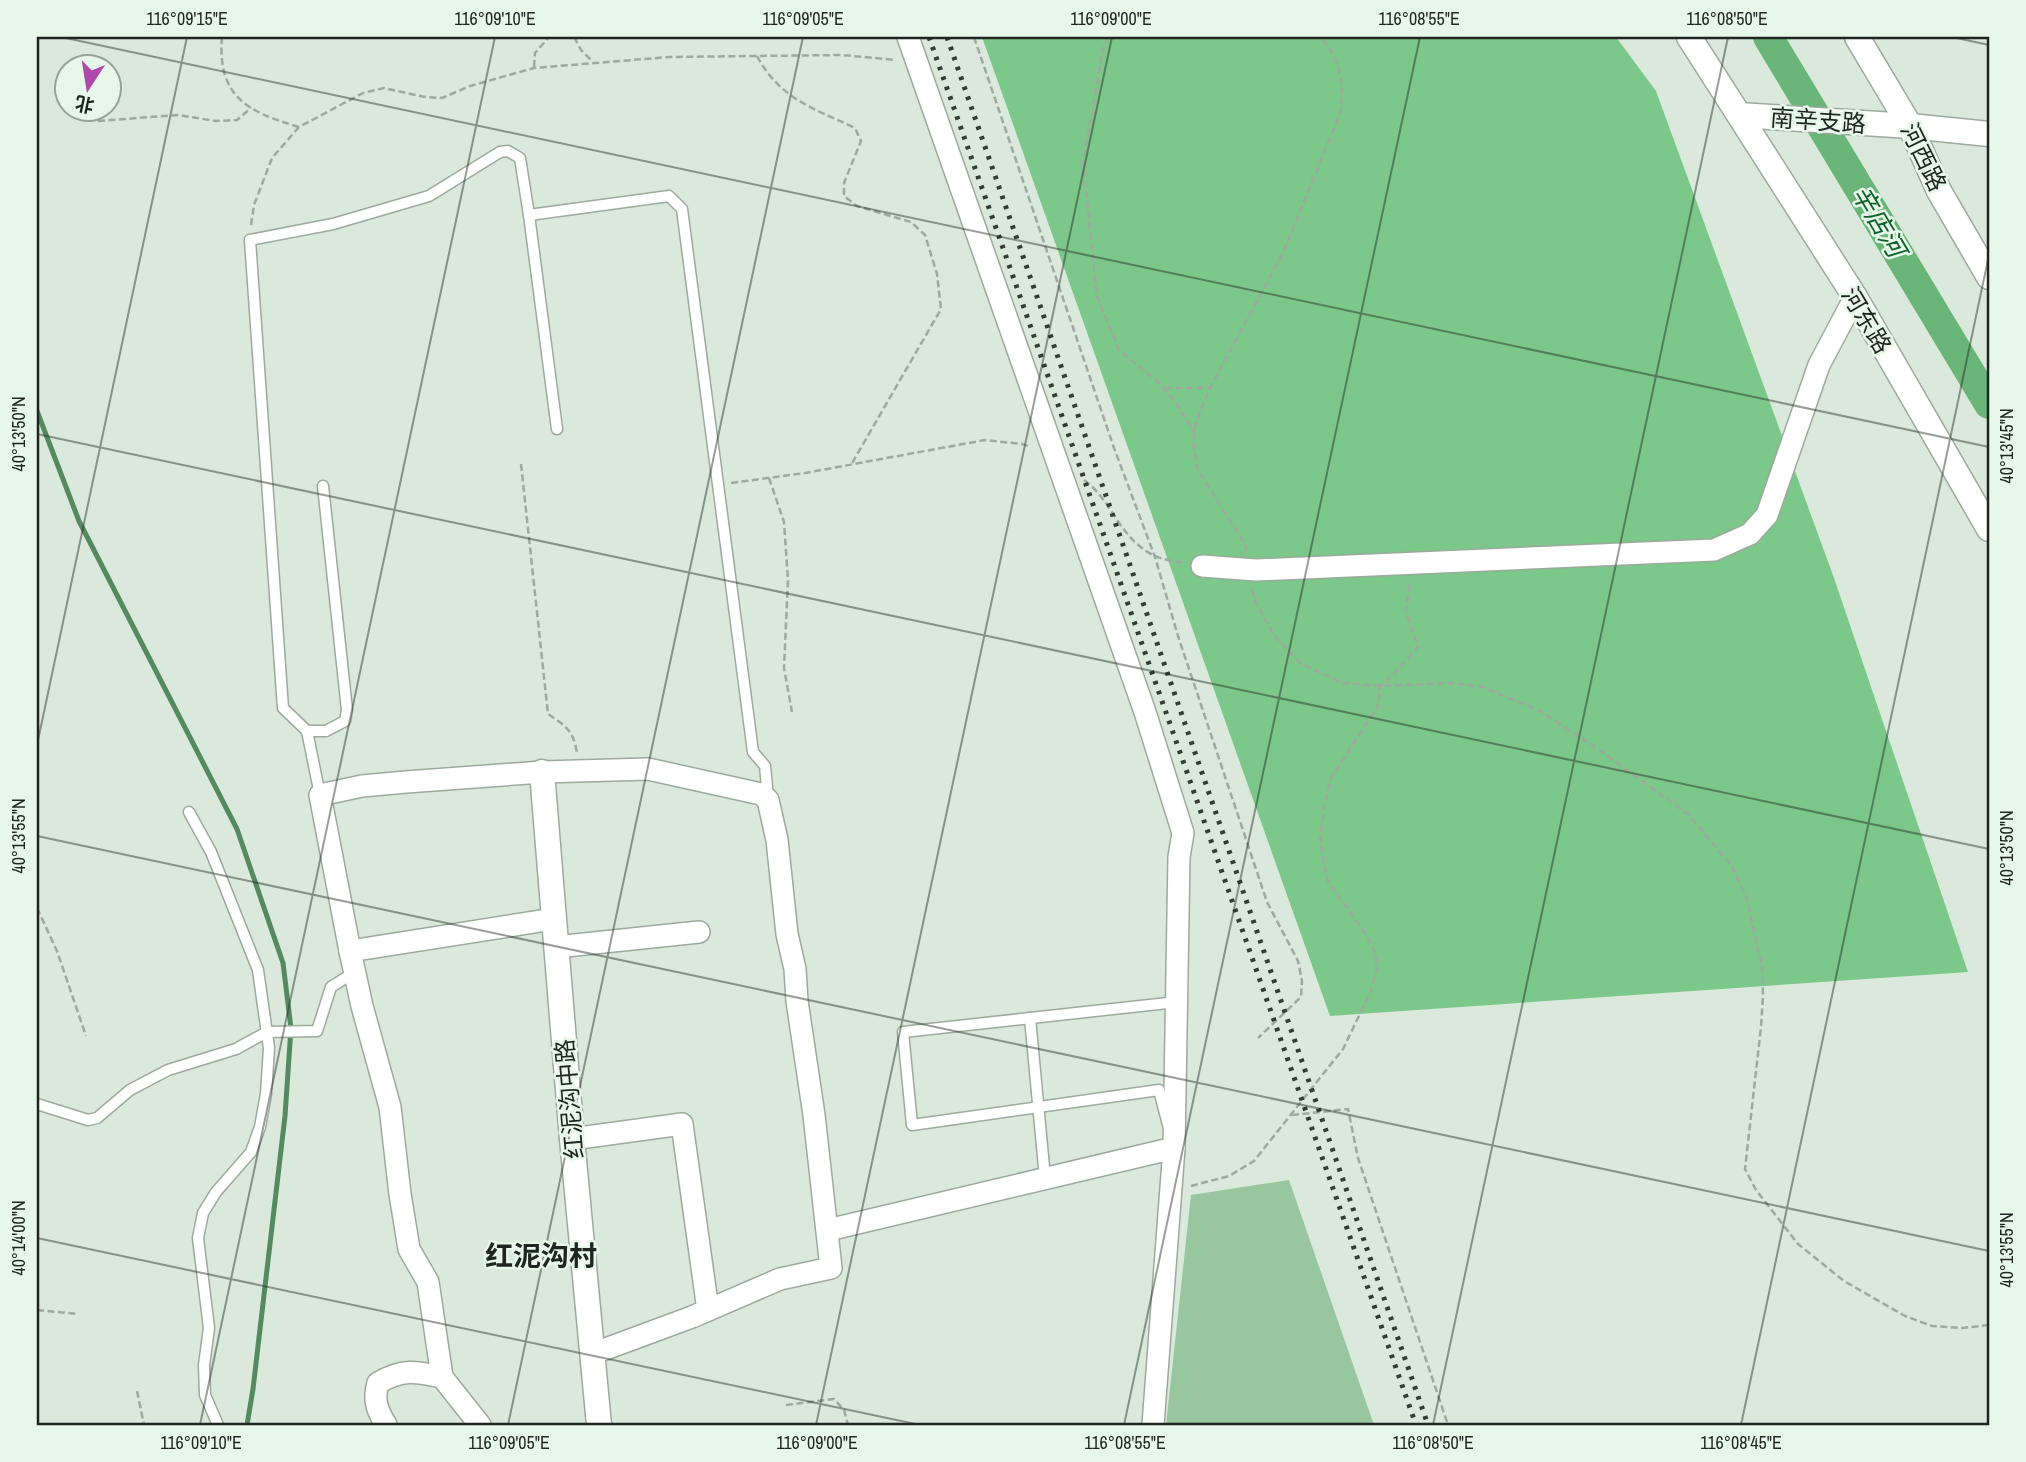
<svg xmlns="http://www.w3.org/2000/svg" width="2026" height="1462" viewBox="0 0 2026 1462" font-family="'Archivo Narrow','Noto Sans SC',sans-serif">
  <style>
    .green { fill: #98c69f }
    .forest { fill: #7cc88a }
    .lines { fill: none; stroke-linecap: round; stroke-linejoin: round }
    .stream { stroke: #548a5e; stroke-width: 5 }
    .river { stroke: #6ab578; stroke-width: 30 }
    .service-casing { stroke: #9caa9d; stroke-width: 13 }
    .minor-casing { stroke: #9caa9d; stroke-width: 24 }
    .tertiary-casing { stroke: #9caa9d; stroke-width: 27 }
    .path { stroke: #9eaa9f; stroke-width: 2.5; stroke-dasharray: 7 3.5; stroke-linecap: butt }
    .service { stroke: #fff; stroke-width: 10 }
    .minor { stroke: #fff; stroke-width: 21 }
    .tertiary { stroke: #fff; stroke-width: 24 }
    .rail { stroke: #343b35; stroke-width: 5; stroke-dasharray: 3.5 7; stroke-linecap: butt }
    .ticks { fill: none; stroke: #1f2520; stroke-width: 2; stroke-opacity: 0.45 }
    .labels { text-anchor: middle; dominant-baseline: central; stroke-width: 5; stroke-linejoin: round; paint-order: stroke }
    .street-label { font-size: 24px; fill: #1f2520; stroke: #e7f7e9 }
    .water-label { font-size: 26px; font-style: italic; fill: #0f632a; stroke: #e7f7e9 }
    .quarter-label { font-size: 28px; font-weight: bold; fill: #1f2520; stroke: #e7f7e9 }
    .neatline { fill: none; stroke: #1f2520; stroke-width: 2.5 }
    .ticks-label { font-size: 18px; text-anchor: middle; fill: #1f2520 }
  </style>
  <rect width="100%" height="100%" fill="#dae9dc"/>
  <path class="green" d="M1289 1180 1374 1425H1166L1191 1195Z"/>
  <path class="forest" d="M982 37H1616L1656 91 1834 578 1968 972 1330 1016Z"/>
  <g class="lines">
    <path class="stream" d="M37 411 79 521 237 829 283 963 291 1028 285 1116 253 1389 247 1425"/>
    <path class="river" d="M1768 37 1989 404"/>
    <defs>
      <g id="service">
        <path d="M529 215 557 429"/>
        <path d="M307 731H326L345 721 347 710 323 486"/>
        <path d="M320 795 307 731 283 708 250 240 333 224 429 196 500 152 508 151 520 158 529 215 669 196 682 209 753 752 765 766 768 798"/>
        <path d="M189 812 211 852 258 970 269 1048 266 1094 260 1127 251 1152 216 1192 203 1213 198 1238 209 1328 204 1365 205 1395 218 1425"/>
        <path d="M1030 1018 1045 1178"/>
        <path d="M37 1104 88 1120 97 1118 130 1090 168 1070 236 1049 267 1032 317 1031 331 987 355 972"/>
        <path d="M1168 1125 1159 1090 912 1125 903 1032 1177 1002"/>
      </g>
      <g id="minor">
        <path d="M908 37 1145 712 1183 833 1179 857 1174 1148 1153 1425"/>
        <path d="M1202 566 1256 570 1714 550 1750 534 1767 515 1819 365 1855 297"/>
        <path d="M556 947 699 932"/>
        <path d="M350 951 320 795 362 786 406 782 542 772 648 769 761 794 768 800 777 840 787 934 795 969 797 1001 814 1115 831 1268 780 1279 692 1317 592 1354"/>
        <path d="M572 1139 682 1124 708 1310"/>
        <path d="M828 1230 1174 1148"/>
        <path d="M386 1425C377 1410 373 1400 378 1383 402 1369 415 1371 442 1377"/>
        <path d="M480 1425 442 1377 428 1282 409 1249 400 1194 390 1107 362 1006 350 951 553 919"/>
      </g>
      <g id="tertiary">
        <path d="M1689 37 1739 115 1910 126 1989 134"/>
        <path d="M1857 37 1910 126 1939 191 1989 277"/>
        <path d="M1739 115 1855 297 1989 529"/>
        <path d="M542 772 572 1139 599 1425"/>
      </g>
    </defs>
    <use href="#service" class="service-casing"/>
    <use href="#minor" class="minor-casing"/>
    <use href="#tertiary" class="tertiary-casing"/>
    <g class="path">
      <path d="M222 37C217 97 248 112 299 127"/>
      <path d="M574 37 581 50 593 62"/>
      <path d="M974 37 1114 448 1155 557 1178 636 1267 902 1298 961 1302 981 1301 997 1258 1038"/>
      <path d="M1109 37 1103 49 1083 164 1097 296 1119 350 1157 381 1174 400 1194 432"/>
      <path d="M757 56C780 99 813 108 855 128L861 141 844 183V196L857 206 911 222 925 235 937 274 941 309 851 465"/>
      <path d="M534 67 535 53 549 37"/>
      <path d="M98 121 178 115 216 121 237 120 251 108"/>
      <path d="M251 225 254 205 272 158 299 127 363 93 384 88 425 97 442 98 470 86 534 68 669 57 842 55 896 60"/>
      <path d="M1165 388H1210"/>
      <path d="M521 464 548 714C567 727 573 730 577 753"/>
      <path d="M769 478 784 522 788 580 784 668 792 712"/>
      <path d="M1084 480C1113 501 1118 537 1153 555 1162 560 1175 561 1185 563"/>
      <path d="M731 483 805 473 985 440 1022 444 1031 447"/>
      <path d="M1247 551 1246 546 1198 470 1193 442 1196 422 1210 388 1283 253 1341 111C1344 79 1341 62 1321 37"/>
      <path d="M1252 589 1256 603 1274 635 1300 663 1342 683 1380 686 1452 683 1482 687 1540 711 1598 749 1689 815 1731 865 1746 896 1762 967 1763 996 1761 1027 1745 1169 1756 1190 1798 1244 1844 1281 1905 1316 1932 1326 1962 1328 1989 1325"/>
      <path d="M37 908 57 951 86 1036"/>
      <path d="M1292 1115 1348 1109 1358 1158 1448 1425"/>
      <path d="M1191 1186 1229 1176 1254 1161 1343 1049 1371 991 1377 970 1375 951 1363 930 1328 882 1320 841 1324 807 1331 778 1378 706 1380 686 1392 676 1418 647 1406 612 1410 581"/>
      <path d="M37 1310 78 1314"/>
      <path d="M137 1391 144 1425"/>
      <path d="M786 1405 834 1399 844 1410 848 1425"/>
    </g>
    <use href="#service" class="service"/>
    <use href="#minor" class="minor"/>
    <use href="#tertiary" class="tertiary"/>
    <g class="rail">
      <path d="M929 37 1416 1425"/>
      <path d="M947 37 1428 1425"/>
    </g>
  </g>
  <path class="ticks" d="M61 37 1989 447M1952 37 1989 45M37 434 1989 849M37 745 187 37M37 836 1989 1251M37 1238 920 1425M200 1425 495 37M508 1425 803 37M816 1425 1112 37M1124 1425 1420 37M1433 1425 1728 37M1741 1425 1989 255"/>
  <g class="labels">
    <g class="street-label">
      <text transform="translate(1818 120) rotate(4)">南辛支路</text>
      <text transform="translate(1924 157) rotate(64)">河西路</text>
      <text transform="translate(1867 320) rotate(59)">河东路</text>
      <text transform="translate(569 1099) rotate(-95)">红泥沟中路</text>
    </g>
    <g class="water-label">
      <text transform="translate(1879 221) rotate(59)">辛店河</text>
    </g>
    <g class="quarter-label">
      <text x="541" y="1256">红泥沟村</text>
    </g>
  </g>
  <rect width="2026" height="1462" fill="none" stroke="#e7f7e9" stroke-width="77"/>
  <g transform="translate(88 88) rotate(192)"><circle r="33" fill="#e7f7e9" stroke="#97a399" stroke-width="2"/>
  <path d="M0-5L12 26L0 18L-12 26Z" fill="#af48ac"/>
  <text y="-10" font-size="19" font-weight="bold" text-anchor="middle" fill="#1f2520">北</text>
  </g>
  <rect x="38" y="38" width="1950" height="1386" class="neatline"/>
  <g class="ticks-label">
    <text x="187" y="25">116°09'15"E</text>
    <text x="495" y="25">116°09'10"E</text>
    <text x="803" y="25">116°09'05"E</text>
    <text x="1111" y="25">116°09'00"E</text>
    <text x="1419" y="25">116°08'55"E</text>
    <text x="1727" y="25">116°08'50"E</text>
    <text transform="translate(19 434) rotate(-90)" y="6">40°13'50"N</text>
    <text transform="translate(2007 446) rotate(-90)" y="6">40°13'45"N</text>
    <text transform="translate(19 836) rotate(-90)" y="6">40°13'55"N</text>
    <text transform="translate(2007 848) rotate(-90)" y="6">40°13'50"N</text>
    <text transform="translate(19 1238) rotate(-90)" y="6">40°14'00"N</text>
    <text transform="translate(2007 1250) rotate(-90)" y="6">40°13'55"N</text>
    <text x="201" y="1449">116°09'10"E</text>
    <text x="509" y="1449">116°09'05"E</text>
    <text x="817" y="1449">116°09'00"E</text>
    <text x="1125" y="1449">116°08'55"E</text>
    <text x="1433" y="1449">116°08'50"E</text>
    <text x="1741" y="1449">116°08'45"E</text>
  </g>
</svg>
